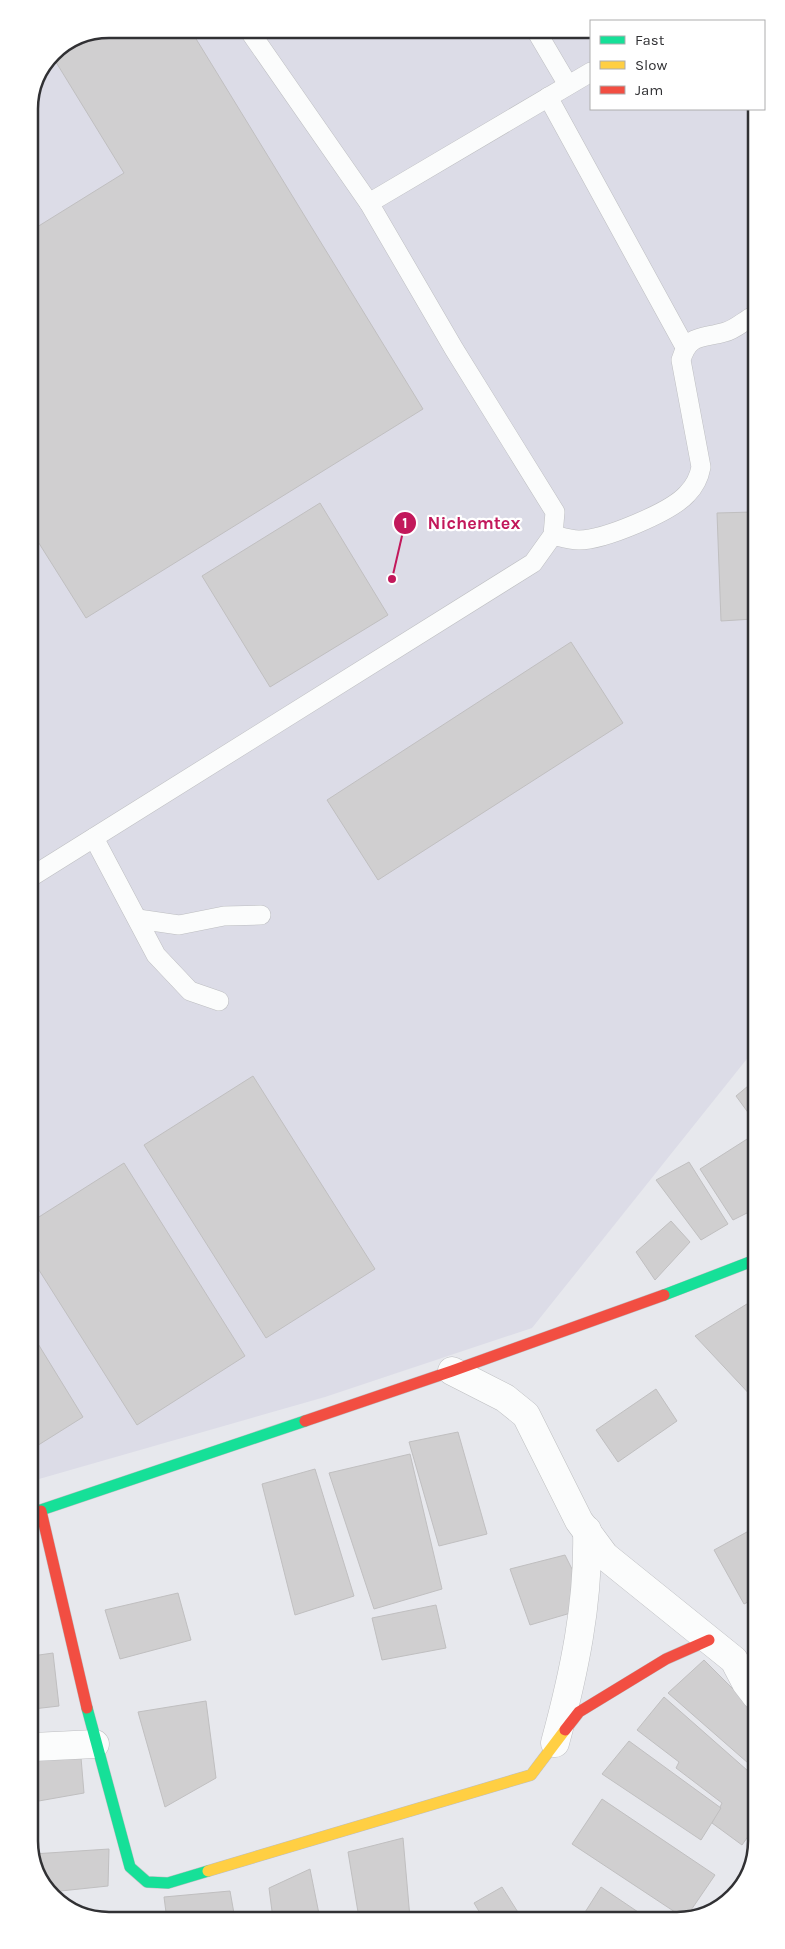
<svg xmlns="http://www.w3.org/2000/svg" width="785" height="1949" viewBox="0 0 785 1949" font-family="Karla,sans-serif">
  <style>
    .built { fill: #dcdce7 }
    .building { fill: #d0cfd0; stroke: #c0bfc0 }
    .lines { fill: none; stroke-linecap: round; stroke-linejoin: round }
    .lane-casing { stroke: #bdbec1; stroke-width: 20 }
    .street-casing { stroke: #bdbec1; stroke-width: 29 }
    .fast-casing { stroke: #bdbec1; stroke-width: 12 }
    .slow-casing { stroke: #bdbec1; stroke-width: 12 }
    .jam-casing { stroke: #bdbec1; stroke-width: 12 }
    .lane { stroke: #fbfcfc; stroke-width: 19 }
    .street { stroke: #fbfcfc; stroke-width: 28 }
    .fast { stroke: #16e098; stroke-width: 11 }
    .slow { stroke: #ffcf43; stroke-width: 11 }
    .jam { stroke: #f24e42; stroke-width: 11 }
    .rim { fill: none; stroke: #313134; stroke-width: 2.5 }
    .leader { fill: none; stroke: #c2185b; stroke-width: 2 }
    .callout-dot { fill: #c2185b; stroke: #fff; stroke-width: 2 }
    .mark-label { font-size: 15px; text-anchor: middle; font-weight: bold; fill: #fff }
    .callout-label { font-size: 18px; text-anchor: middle; font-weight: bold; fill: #c2185b; stroke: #fff; stroke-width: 4.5; stroke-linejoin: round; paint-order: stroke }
  </style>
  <rect width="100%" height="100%" fill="#e7e8ed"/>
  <path class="built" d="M109 29H591V109H752L754 1050 532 1328 325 1397 32 1481 29 104 52 52Z"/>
  <g class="building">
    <path d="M109 29H190L423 409 86 618 30 529 29 232 124 173 51 54Z"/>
    <path d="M320 503 388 615 270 687 202 576Z"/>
    <path d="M753 512V619L721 621 717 513Z"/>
    <path d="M571 642 623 723 378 880 327 800Z"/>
    <path d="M253 1076 375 1269 266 1338 144 1145Z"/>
    <path d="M754 1081 755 1122 736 1096Z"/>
    <path d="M755 1134V1209L733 1220 700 1169Z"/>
    <path d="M689 1162 728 1224 701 1240 656 1180Z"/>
    <path d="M124 1163 245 1356 137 1425 32 1259 31 1222Z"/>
    <path d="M671 1221 690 1242 655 1280 636 1252Z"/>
    <path d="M755 1299V1400L695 1336Z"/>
    <path d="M32 1334 83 1417 32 1449Z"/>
    <path d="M656 1389 677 1421 618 1462 596 1430Z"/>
    <path d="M458 1432 487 1534 439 1546 409 1442Z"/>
    <path d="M410 1454 442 1589 374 1609 329 1473Z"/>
    <path d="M315 1469 354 1596 295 1615 262 1484Z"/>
    <path d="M756 1527V1598L744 1604 714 1550Z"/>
    <path d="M565 1555 591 1607 530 1625 510 1569Z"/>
    <path d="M178 1593 191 1640 120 1659 105 1610Z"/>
    <path d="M436 1605 446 1648 382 1660 372 1618Z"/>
    <path d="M53 1653 59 1706 33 1709 32 1656Z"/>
    <path d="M704 1660 756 1712V1770L668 1693Z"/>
    <path d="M664 1697 756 1778V1825L742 1845 712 1823 722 1803 676 1768 679 1762 637 1730Z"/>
    <path d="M206 1701 216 1778 165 1807 138 1712Z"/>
    <path d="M79 1734 84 1793 33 1802V1742Z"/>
    <path d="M629 1741 721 1808 701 1840 602 1774Z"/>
    <path d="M602 1799 715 1875 687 1916H681L572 1844Z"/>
    <path d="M403 1838 410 1918H359L348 1852Z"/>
    <path d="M109 1849 108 1886 51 1892 33 1866V1854Z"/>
    <path d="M310 1869 320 1919H273L269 1888Z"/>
    <path d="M502 1887 521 1917 483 1918 474 1903Z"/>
    <path d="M601 1887 644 1916 582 1917Z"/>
    <path d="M230 1891 235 1919 167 1920 164 1897Z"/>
  </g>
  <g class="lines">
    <defs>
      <g id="lane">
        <path d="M535 29 568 85"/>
        <path d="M548 97 685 347"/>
        <path d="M369 203 591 72"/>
        <path d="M553 535C561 537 570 540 579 540 604 540 671 512 687 494 695 486 699 478 701 467L681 360C689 333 702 339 725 332 734 330 744 321 753 316"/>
        <path d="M94 838 156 955 190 991 219 1001"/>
        <path d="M31 877 533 563 553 535 555 512 454 349 369 203 248 29"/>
        <path d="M138 919 179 925 224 916 261 915"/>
      </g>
      <g id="street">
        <path d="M452 1371 505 1398 526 1415 579 1521 605 1556 734 1660 746 1683 756 1696"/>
        <path d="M555 1743C574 1673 589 1603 587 1530"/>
        <path d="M33 1747 95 1744"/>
      </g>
      <g id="fast">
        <path d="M664 1295 755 1260"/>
        <path d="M32 1513 305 1421"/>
        <path d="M87 1708 130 1867 147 1882 168 1883 208 1871"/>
      </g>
      <path id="slow" d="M208 1871 531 1775 565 1730"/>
      <g id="jam">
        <path d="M305 1421 452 1371 664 1295"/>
        <path d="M41 1511 87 1708"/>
        <path d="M565 1730 579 1712 666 1659 709 1640"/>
      </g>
    </defs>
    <use href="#lane" class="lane-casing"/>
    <use href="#street" class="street-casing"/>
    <use href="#fast" class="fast-casing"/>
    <use href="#slow" class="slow-casing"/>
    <use href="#jam" class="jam-casing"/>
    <use href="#lane" class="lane"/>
    <use href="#street" class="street"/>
    <use href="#fast" class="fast"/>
    <use href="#slow" class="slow"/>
    <use href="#jam" class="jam"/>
  </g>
  <path d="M0 0H785V1949H0ZM109 38H677A71 71 0 0 1 748 109V1841A71 71 0 0 1 677 1912H109A71 71 0 0 1 38 1841V109A71 71 0 0 1 109 38Z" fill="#fff" fill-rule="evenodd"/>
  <path class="rim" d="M109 38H677A71 71 0 0 1 748 109V1841A71 71 0 0 1 677 1912H109A71 71 0 0 1 38 1841V109A71 71 0 0 1 109 38Z"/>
  <path class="leader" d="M392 579L405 523"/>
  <g class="callout-dot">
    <circle cx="392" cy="579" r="5"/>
    <circle cx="405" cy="523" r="12"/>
  </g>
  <g class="mark-label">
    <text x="405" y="528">1</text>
  </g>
  <g class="callout-label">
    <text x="474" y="529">Nichemtex</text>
  </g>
  <rect x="590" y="20" width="175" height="90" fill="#ffffff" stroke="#adadae"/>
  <rect x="600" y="36" width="25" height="8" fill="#16e098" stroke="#adadae"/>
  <text x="635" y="45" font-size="15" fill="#313134">Fast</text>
  <rect x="600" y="61" width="25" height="8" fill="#ffcf43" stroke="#adadae"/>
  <text x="635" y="70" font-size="15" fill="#313134">Slow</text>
  <rect x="600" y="86" width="25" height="8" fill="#f24e42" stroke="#adadae"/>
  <text x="635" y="95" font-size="15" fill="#313134">Jam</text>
</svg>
